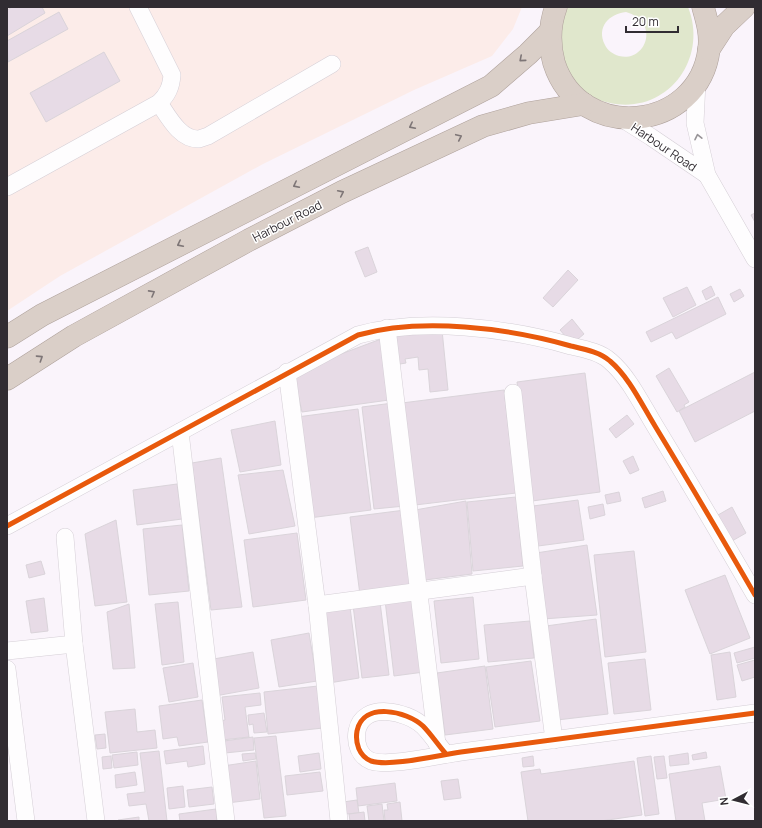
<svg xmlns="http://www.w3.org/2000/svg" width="762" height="828" viewBox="0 0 762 828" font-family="Manrope,sans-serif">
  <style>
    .industrial { fill: #fcece9 }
    .green { fill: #e0e7cc; fill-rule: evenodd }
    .building { fill: #e7dbe6; stroke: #dad4da }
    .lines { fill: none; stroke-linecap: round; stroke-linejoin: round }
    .minor-casing { stroke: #d5cfd6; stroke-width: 18 }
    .highway-casing { stroke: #afa29c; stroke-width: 23 }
    .minor { stroke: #fefdfe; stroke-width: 17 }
    .highway { stroke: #dacfc8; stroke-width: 22 }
    .cycleway-casing { stroke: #fff; stroke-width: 8 }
    .cycleway { stroke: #e8590c; stroke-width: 5 }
    .oneway { stroke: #7d7576 }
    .oneway2 { stroke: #989498 }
    .labels { text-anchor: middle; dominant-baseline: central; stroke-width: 3; stroke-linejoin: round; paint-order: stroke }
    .street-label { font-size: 12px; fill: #312c32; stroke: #fff }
  </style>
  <rect width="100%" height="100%" fill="#faf4fb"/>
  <path class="industrial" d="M7 7H522L513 29 492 56 414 90 263 164 60 276 7 311Z"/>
  <path class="green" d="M562 7H688C709 59 667 115 610 103 600 101 588 96 580 89 576 84 572 76 569 71 566 66 561 61 559 56 557 51 561 15 562 7ZM626 12C661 22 646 63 619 56 613 54 607 50 605 45 596 27 609 14 626 12Z"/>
  <g class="building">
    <path d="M12 7H42L45 13 7 36V10Z"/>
    <path d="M59 12 68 29 8 62 7 41Z"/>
    <path d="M104 52 120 81 46 122 30 93Z"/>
    <path d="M755 213V222L751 215Z"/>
    <path d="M368 247 377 272 365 277 355 252Z"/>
    <path d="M568 270 578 280 553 307 543 298Z"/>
    <path d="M711 286 715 295 706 300 702 291Z"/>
    <path d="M687 287 696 305 673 317 663 298Z"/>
    <path d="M740 289 744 296 734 302 730 294Z"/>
    <path d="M718 297 726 314 676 339 672 332 651 342 646 332Z"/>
    <path d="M572 319 584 334 572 344 560 330Z"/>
    <path d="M442 330 448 390 430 392 428 369 419 370 418 357 405 359 406 363 394 365 391 336Z"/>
    <path d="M381 339 389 400 302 412 293 372Z"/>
    <path d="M669 368 689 402 684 405 685 407 677 412 656 376Z"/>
    <path d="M755 372V411L695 442 679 411Z"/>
    <path d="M585 373 600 492 532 501 517 382Z"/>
    <path d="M504 390 516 493 415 505 402 403Z"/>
    <path d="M393 403 405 506 374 509 362 407Z"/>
    <path d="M358 409 371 510 309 518 297 417Z"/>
    <path d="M627 415 634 424 616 438 609 429Z"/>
    <path d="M275 421 281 465 240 472 231 430Z"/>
    <path d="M633 456 639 470 630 474 623 461Z"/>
    <path d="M221 458 242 607 211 610 192 463Z"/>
    <path d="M283 470 295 526 249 534 238 475Z"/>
    <path d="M177 484 182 519 137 525 133 490Z"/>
    <path d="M663 491 666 501 645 508 642 498Z"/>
    <path d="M619 492 621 501 607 504 605 495Z"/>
    <path d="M516 497 523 566 473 571 467 502Z"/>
    <path d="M578 500 584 540 538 546 533 506Z"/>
    <path d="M466 501 472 574 425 580 415 510Z"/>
    <path d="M603 504 605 515 590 519 588 507Z"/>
    <path d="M732 507 746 533 732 541 718 515Z"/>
    <path d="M405 510 415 588 360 595 350 517Z"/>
    <path d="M116 520 127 602 95 606 85 534Z"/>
    <path d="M182 525 189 591 149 595 143 529Z"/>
    <path d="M297 533 306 600 253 607 244 540Z"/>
    <path d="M587 545 597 615 543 619 536 553Z"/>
    <path d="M634 551 646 652 605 657 594 555Z"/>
    <path d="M41 561 45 574 29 578 26 565Z"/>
    <path d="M725 575 750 638 710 654 685 590Z"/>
    <path d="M415 596 424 672 394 676 385 600Z"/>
    <path d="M473 597 479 659 441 663 434 601Z"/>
    <path d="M44 598 48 631 31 633 26 601Z"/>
    <path d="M178 602 184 662 162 665 155 604Z"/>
    <path d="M380 602 389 675 362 678 353 605Z"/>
    <path d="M129 604 135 668 113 669 107 612Z"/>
    <path d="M350 607 359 678 329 683 320 611Z"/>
    <path d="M596 619 608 714 557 720 546 626Z"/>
    <path d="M530 621 534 658 488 662 484 625Z"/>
    <path d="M309 633 317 681 279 687 271 640Z"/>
    <path d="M755 647V658L737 663 734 653Z"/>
    <path d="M253 652 259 688 215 696 208 660Z"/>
    <path d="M730 652 736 697 717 700 711 655Z"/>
    <path d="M645 659 651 710 614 714 608 663Z"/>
    <path d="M755 660V677L742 681 737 665Z"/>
    <path d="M531 661 540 721 495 727 486 667Z"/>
    <path d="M193 663 198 697 169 702 163 668Z"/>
    <path d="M485 666 493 729 445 735 437 673Z"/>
    <path d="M318 686 323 728 268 734 264 692Z"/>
    <path d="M260 693 261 705 245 707 249 737 222 740 220 721 225 720 222 697Z"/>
    <path d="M202 700 208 742 179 746 177 737 163 739 159 706Z"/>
    <path d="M135 709 137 732 155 730 157 748 110 753 105 712Z"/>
    <path d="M264 713 267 732 254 733 253 724 249 725 248 715Z"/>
    <path d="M105 734 106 748 97 749 95 735Z"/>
    <path d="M276 736 286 816 264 818 254 738Z"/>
    <path d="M253 737 254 750 225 753 224 741Z"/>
    <path d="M203 746 205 764 188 767 187 761 166 764 164 751Z"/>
    <path d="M159 751 167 821H149L146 804 129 806 127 794 145 792 140 753Z"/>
    <path d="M137 752 138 765 114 768 112 755Z"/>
    <path d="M706 752 707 758 693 760 692 755Z"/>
    <path d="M255 753 256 759 243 761 242 754Z"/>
    <path d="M319 753 321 769 300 772 298 756Z"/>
    <path d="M688 753 689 764 670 766 669 756Z"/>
    <path d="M111 756 112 768 103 769 102 757Z"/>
    <path d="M533 756 534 766 523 767 522 758Z"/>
    <path d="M651 756 659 814 645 816 637 758Z"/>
    <path d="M664 756 667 778 657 779 654 757Z"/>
    <path d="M256 761 260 799 227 803 223 766Z"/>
    <path d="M634 761 642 815 601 821H528L521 772 540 769 541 774Z"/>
    <path d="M720 766 726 799 702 803 705 821H676L669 774Z"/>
    <path d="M135 772 137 785 116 788 115 775Z"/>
    <path d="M320 772 323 791 287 795 285 776Z"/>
    <path d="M458 779 461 798 444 800 441 781Z"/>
    <path d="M395 783 397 801 358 806 356 788Z"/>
    <path d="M183 786 185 807 169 809 167 788Z"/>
    <path d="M212 787 214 804 189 807 187 790Z"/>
    <path d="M357 800 359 813 345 814 343 802Z"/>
    <path d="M400 802 402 821H385L384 810H388L387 804Z"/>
    <path d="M382 804 384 821H369L367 806Z"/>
    <path d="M216 809 217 821H180L179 814Z"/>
    <path d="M364 812 365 821H350L349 814Z"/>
    <path d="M139 817V821H118V820Z"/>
  </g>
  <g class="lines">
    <defs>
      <g id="minor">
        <path d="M697 82 695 123 707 175 755 259"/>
        <path d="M159 103C168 116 180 140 199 139 202 138 205 137 208 136L332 64"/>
        <path d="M621 118 651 137 707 175"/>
        <path d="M7 187 159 103C168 94 171 87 172 75L138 7"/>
        <path d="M387 328 437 744"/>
        <path d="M287 372 317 605 339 821"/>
        <path d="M180 432 226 821"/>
        <path d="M7 526 358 335C421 317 509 328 571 346 584 349 600 352 610 361 629 377 642 405 655 426 689 482 722 538 755 595"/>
        <path d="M533 576 554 740"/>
        <path d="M317 605 533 576 513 393"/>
        <path d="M74 644 96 821"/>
        <path d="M7 651 74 644 65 537"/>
        <path d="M7 669 26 821"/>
        <path d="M446 754C438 745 431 734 423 726 407 711 363 701 357 731 355 743 359 756 371 761 391 767 439 755 461 752 559 739 657 726 755 713"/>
      </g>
      <g id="highway">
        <path d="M556 7C549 26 549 44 554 63 580 144 699 132 709 49 711 34 707 21 703 7"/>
        <path d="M709 49 724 26 744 7"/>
        <path d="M7 337 42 315 491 86 528 54 550 32"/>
        <path d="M7 379 74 336 249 240 342 192 483 126 529 113 584 104"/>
      </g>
    </defs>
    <use href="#minor" class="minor-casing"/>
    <use href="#highway" class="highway-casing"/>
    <use href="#minor" class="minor"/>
    <use href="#highway" class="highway"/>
    <defs>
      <g id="cycleway">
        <path d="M7 526 358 335C421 317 509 328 571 346 584 349 600 352 610 361 629 377 642 405 655 426 689 482 722 538 755 595"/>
        <path d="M446 754C438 745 431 734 423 726 407 711 363 701 357 731 355 743 359 756 371 761 391 767 439 755 461 752 559 739 657 726 755 713"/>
      </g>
    </defs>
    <use href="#cycleway" class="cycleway-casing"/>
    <use href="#cycleway" class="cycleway"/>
  </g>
  <defs><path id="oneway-chevron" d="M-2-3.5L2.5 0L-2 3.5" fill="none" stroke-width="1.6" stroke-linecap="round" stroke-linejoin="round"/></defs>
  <g class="oneway">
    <use href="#oneway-chevron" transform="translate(522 59) rotate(139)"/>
    <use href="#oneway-chevron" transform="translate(412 126) rotate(153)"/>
    <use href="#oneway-chevron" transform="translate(459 137) rotate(-25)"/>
    <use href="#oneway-chevron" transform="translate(296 185) rotate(153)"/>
    <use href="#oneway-chevron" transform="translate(341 193) rotate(-26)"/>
    <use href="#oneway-chevron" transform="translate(180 244) rotate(153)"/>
    <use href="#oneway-chevron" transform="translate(152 293) rotate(-29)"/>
    <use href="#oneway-chevron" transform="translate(40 358) rotate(-33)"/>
  </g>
  <use class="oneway2" href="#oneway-chevron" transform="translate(698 137) rotate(-102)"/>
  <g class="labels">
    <g class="street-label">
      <text transform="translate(664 147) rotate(34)">Harbour Road</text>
      <text transform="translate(287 221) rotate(-27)">Harbour Road</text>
    </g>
  </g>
  <rect width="762" height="828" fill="none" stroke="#312c32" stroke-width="16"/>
  <g transform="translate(734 800) rotate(263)" stroke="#ffffff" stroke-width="3" paint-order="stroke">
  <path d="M0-3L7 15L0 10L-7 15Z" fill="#312c32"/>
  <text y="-6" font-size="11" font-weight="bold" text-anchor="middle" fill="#312c32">N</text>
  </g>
  <path d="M626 26v6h52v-6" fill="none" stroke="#312c32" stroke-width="2"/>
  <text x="632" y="26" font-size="12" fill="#312c32" stroke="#ffffff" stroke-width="3" paint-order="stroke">20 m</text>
</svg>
